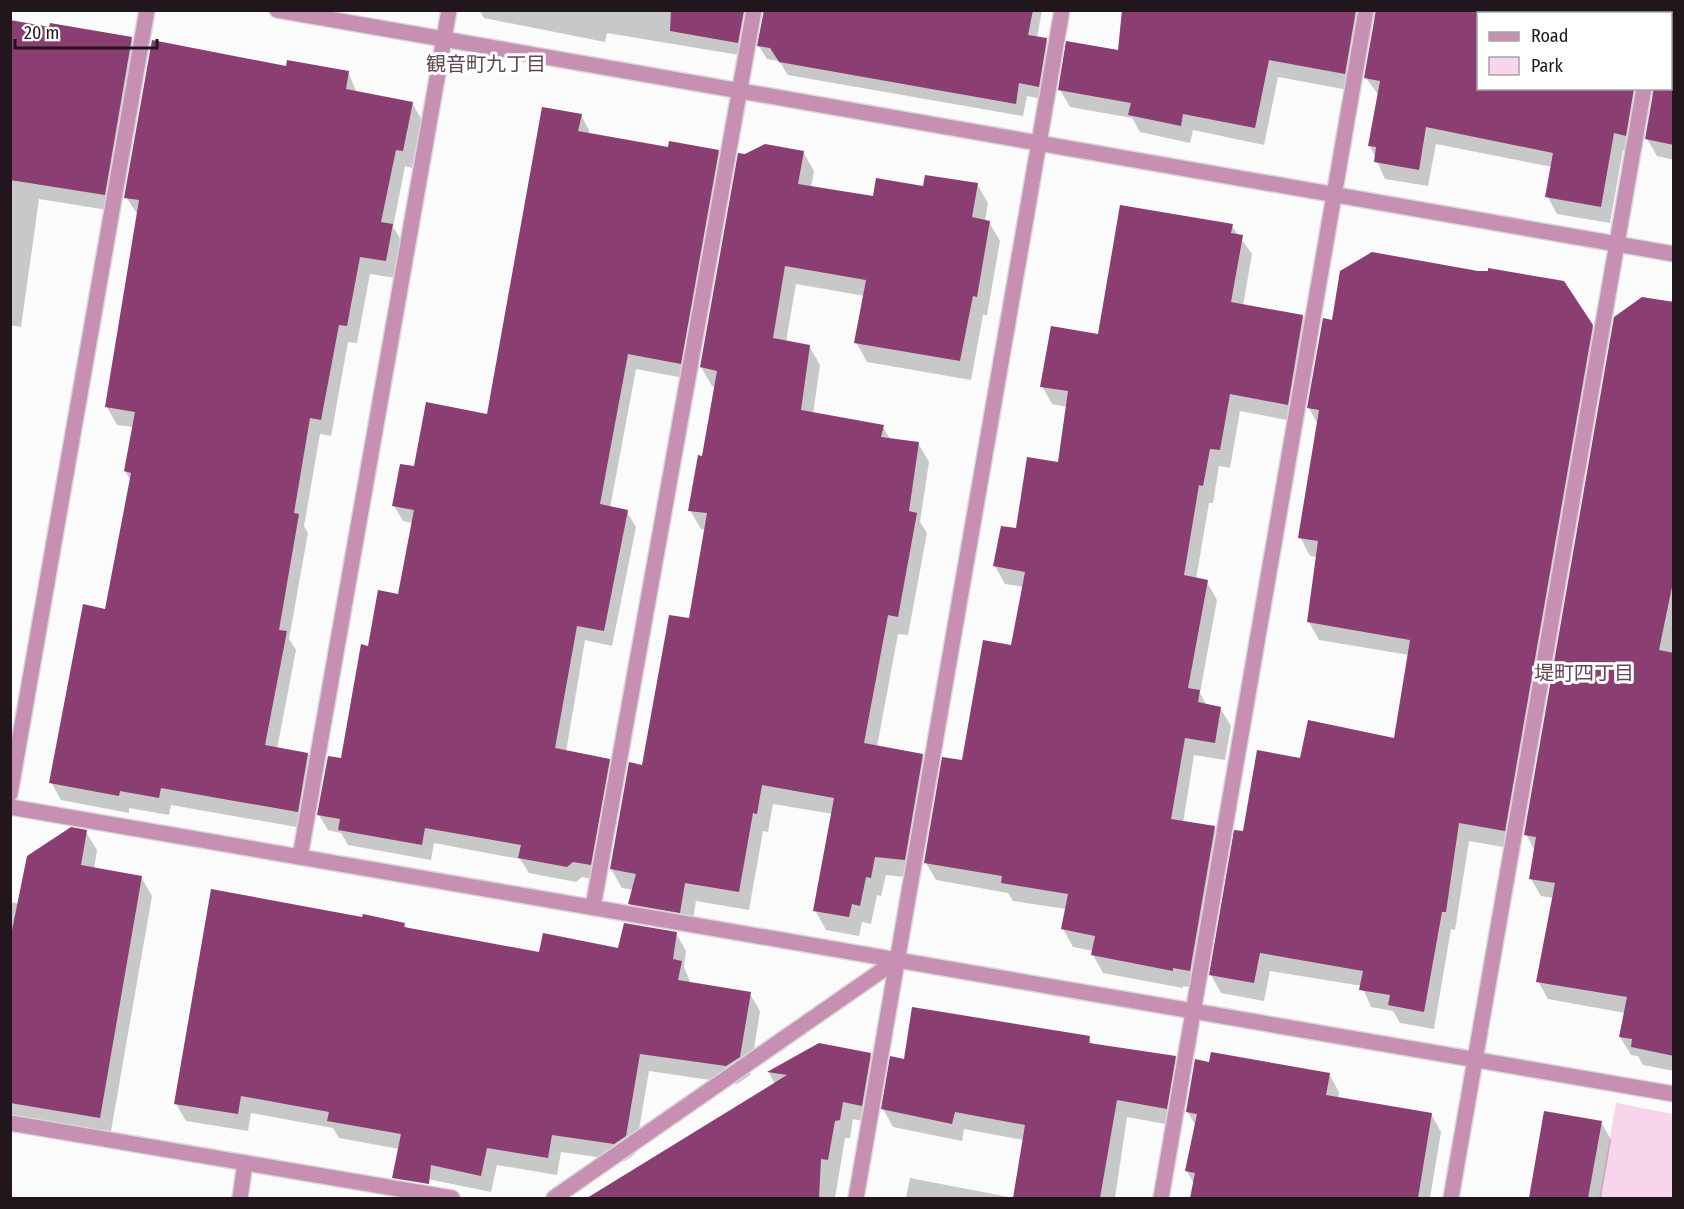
<svg xmlns="http://www.w3.org/2000/svg" width="1684" height="1209" viewBox="0 0 1684 1209" font-family="'Fira Sans Condensed','Noto Sans JP',sans-serif">
  <style>
    .green { fill: #f8d5ea }
    .shadow { fill: #0003; fill-rule: evenodd }
    .building { fill: #8a3e72 }
    .lines { fill: none; stroke-linecap: round; stroke-linejoin: round }
    .street-casing { stroke: #d8d6d7; stroke-width: 18 }
    .street { stroke: #c78fb2; stroke-width: 15 }
    .labels { text-anchor: middle; dominant-baseline: central; stroke-width: 6; stroke-linejoin: round; paint-order: stroke }
    .neighbourhood-label { font-size: 20px; fill: #624657; stroke: #fff }
  </style>
  <rect width="100%" height="100%" fill="#fbfbfb"/>
  <path class="green" d="M1616 1103 1673 1114V1198H1599Z"/>
  <g class="shadow">
    <path d="M479 10H1042L1037 38 1046 39 1054 53 1046 100 1027 96 1023 116 788 75 779 61 767 59 759 46 765 13 758 14 745 56 607 33 605 42 484 18Z"/>
    <path d="M1223 10H1674V160L1657 156 1647 139 1654 96 1647 99 1635 152 1623 150 1610 223 1557 214 1547 196 1552 167 1436 144 1428 186 1385 179 1370 146 1379 96 1366 78 1376 18 1369 21 1354 91 1278 77 1264 145 1193 130 1190 143 1140 132 1132 118 1070 107 1060 90ZM1478 14H1670V88H1478Z"/>
    <path d="M10 21 131 39 141 56 114 211 39 199 21 327 10 325Z"/>
    <path d="M287 68 348 72 357 93 412 103 422 120 412 168 405 166 393 227 403 243 396 278 370 274 357 343 348 342 331 436 320 434 304 526 308 533 289 639 296 650 277 749 308 754 318 772 308 829 171 805 169 815 129 808V813L61 800 51 782 106 610 131 481 125 471 134 427 117 425 107 407 138 215 126 197Z"/>
    <path d="M581 115 589 130V134L669 149 718 151 727 167 689 379 636 369 610 508 627 512 636 527 612 646 585 640 566 752 609 760 618 775 599 880 582 877 576 882 529 873 520 859 434 843 431 860 348 845 341 833 328 830 319 815 342 760 369 647 399 595 413 523 403 521 394 506 415 468 488 415Z"/>
    <path d="M803 152 814 171 811 188 875 198 925 187 977 184 988 203 985 221 989 222 1000 241 987 315H983L971 380 867 362 856 342 865 296 796 284 786 342 809 346 820 365 813 414 883 427 890 439 918 443 929 462 920 522 927 533 908 635 898 634 877 747 922 755 933 774 915 878 886 875 881 896 877 895 871 924 862 922 859 936 826 930 815 910 833 814 773 804 768 832 763 831 749 910 696 901 691 931 641 923 630 904 633 890 622 888 611 869 690 620 706 530 701 529 690 510 704 458 716 387 712 386 701 367Z"/>
    <path d="M1232 226 1252 254 1243 306 1303 316 1313 334 1298 422 1240 411 1230 468 1219 466 1213 503H1209L1196 579 1207 582 1217 600 1200 693 1207 706 1220 708 1231 726 1225 760 1194 755 1183 823 1214 828 1225 846 1200 989 1183 986V988L1103 973 1093 955V951L1073 947 1063 929 1066 909 1013 901 1008 893 936 880 926 863 964 762 1012 647 1024 587 1005 584 995 566 1059 464 1067 407 1052 404 1042 386Z"/>
    <path d="M1674 303V1071L1643 1065 1638 1056 1631 1055 1620 1037 1625 1013 1548 999 1538 981 1553 898 1541 896 1531 879 1535 851 1526 834Z"/>
    <path d="M1592 326 1602 344 1515 849 1469 841 1455 930 1451 929 1434 1029 1400 1023 1393 1011 1371 1007 1362 986 1270 971 1264 1001 1221 993 1211 975 1244 833 1302 759 1396 740 1409 655 1319 640 1309 622 1317 557 1310 556 1300 537 1318 425 1309 408Z"/>
    <path d="M86 832 97 850 94 869 141 877 152 896 110 1137 10 1120V902L20 904Z"/>
    <path d="M364 919 404 924 407 928 540 954 619 950 676 933 686 951 684 967 691 984 750 994 760 1011 750 1075 737 1084 649 1071 635 1154 625 1161 561 1152 557 1175 497 1165 491 1192 408 1175 399 1149 339 1138 333 1128 251 1113 248 1131 186 1121 176 1104Z"/>
    <path d="M1089 1038 1093 1045 1175 1058 1185 1075 1176 1126 1127 1117 1115 1198H906L910 1178 1014 1198 1024 1140 964 1129 962 1141 893 1127 883 1109 905 1060Z"/>
    <path d="M819 1045 870 1054 881 1072 872 1123 853 1119 850 1138H845L835 1198H629L633 1172 775 1084 769 1073Z"/>
    <path d="M1329 1074 1339 1092 1338 1098 1431 1114 1441 1132 1430 1198H1191L1194 1184 1187 1171 1196 1126 1187 1111Z"/>
    <path d="M1545 1113 1601 1122 1611 1140 1601 1198H1530Z"/>
  </g>
  <g class="building">
    <path d="M671 10H744L738 43 670 31Z"/>
    <path d="M764 10H1033L1028 35 1047 38 1039 87 1019 83 1016 104 779 62 770 48 757 46Z"/>
    <path d="M1122 10H1356L1345 74 1269 60 1255 128 1183 114 1181 126 1128 115 1131 103 1058 90 1066 41 1118 50Z"/>
    <path d="M1376 10H1479V88H1634L1626 136 1614 133 1601 207 1545 197 1553 153 1426 127 1419 170 1374 162 1376 147 1368 146 1380 81 1364 78Z"/>
    <path d="M10 20 49 27 50 23 132 37 105 195 10 180Z"/>
    <path d="M152 40 286 66 287 60 349 71 346 89 413 102 403 151 396 150 381 222 393 224 386 261 360 257 347 326 339 325 321 420 310 418 294 513 299 514 279 630 287 631 265 745 308 753 298 812 161 788 159 798 120 791 119 796 49 783 83 604 105 609 131 473 124 471 135 412 105 407 139 200 124 198Z"/>
    <path d="M1654 88H1674V145L1645 139Z"/>
    <path d="M542 107 582 114 578 131 668 147 669 141 719 150 681 364 628 354 600 504 628 510 604 631 577 626 555 748 610 759 591 865 573 862 567 867 518 858 521 845 425 828 422 845 338 830 340 819 317 815 328 756 341 758 361 644 368 646 378 590 398 594 414 510 392 506 400 464 414 466 426 402 487 414Z"/>
    <path d="M765 144 804 151 798 184 873 196 876 178 923 186 925 175 978 183 972 217 990 221 977 297 973 296 960 361 854 343 866 280 785 266 773 338 810 345 801 410 884 425 881 437 919 442 909 511 917 513 898 617 888 615 864 743 923 754 905 860 875 857 871 878 866 877 860 906 852 904 849 917 813 911 834 798 762 785 757 814 753 813 739 892 685 883 680 913 628 904 636 874 610 869 629 762 642 765 669 615 689 618 707 513 688 511 698 455 702 456 717 371 700 367 738 153 745 154Z"/>
    <path d="M1120 205 1233 224 1231 233 1243 235 1231 302 1303 315 1288 405 1230 394 1220 450 1210 449 1203 486 1199 485 1184 575 1208 580 1188 688 1200 690 1198 702 1221 707 1215 743 1185 738 1171 819 1215 826 1190 971 1173 968V971L1091 955 1095 936 1061 929 1068 894 1001 883 1002 876 924 863 942 757 962 760 983 640 1011 645 1025 572 993 566 1001 526 1016 528 1027 457 1058 462 1068 391 1040 387 1051 326 1098 334Z"/>
    <path d="M1372 252 1478 271H1488V268L1564 281 1593 325 1505 831 1459 823 1446 912H1442L1424 1012 1388 1005 1390 995 1359 990 1363 971 1260 953 1254 983 1209 975 1234 830 1243 831 1257 750 1300 758 1308 720 1394 738 1410 640 1307 622 1318 541 1298 538 1319 410 1307 408 1323 318 1332 320 1340 271Z"/>
    <path d="M1642 297 1674 302V577L1659 650 1674 653V1056L1631 1047 1632 1039 1619 1037 1627 997 1536 982 1555 883 1529 879 1536 837 1524 835 1614 317Z"/>
    <path d="M71 827 87 830 81 865 142 876 100 1118 10 1103V940L27 856Z"/>
    <path d="M211 889 362 917 363 914 405 923 404 927 539 952 543 933 618 948 624 923 677 932 673 959 682 961 678 980 751 992 740 1057 726 1066 640 1054 626 1136 614 1144 552 1135 548 1158 487 1148 481 1176 431 1165 429 1184 392 1178 401 1134 327 1121 329 1112 241 1096 238 1114 174 1104Z"/>
    <path d="M912 1007 1090 1036 1089 1043 1176 1056 1167 1109 1117 1100 1100 1198H1013L1025 1125 955 1112 952 1124 881 1109 890 1056 904 1059Z"/>
    <path d="M819 1043 871 1053 862 1106 843 1102 840 1120 835 1121 828 1160 821 1159 819 1198H587L787 1075 767 1072Z"/>
    <path d="M1211 1052 1330 1073 1326 1095 1432 1113 1418 1198H1190L1195 1173 1185 1171 1197 1114 1186 1112 1195 1059 1209 1062Z"/>
    <path d="M1544 1111 1602 1121 1588 1198H1529Z"/>
  </g>
  <g class="lines">
    <defs>
      <g id="street">
        <path d="M277 10 1674 254"/>
        <path d="M1657 14V10"/>
        <path d="M10 794 147 10"/>
        <path d="M10 807 1674 1094"/>
        <path d="M300 857 449 10"/>
        <path d="M593 907 754 10"/>
        <path d="M10 1123 452 1198"/>
        <path d="M240 1198 245 1163"/>
        <path d="M554 1198 897 960"/>
        <path d="M856 1198 1062 10"/>
        <path d="M1161 1198 1366 10"/>
        <path d="M1451 1198 1644 88"/>
      </g>
    </defs>
    <use href="#street" class="street-casing"/>
    <use href="#street" class="street"/>
  </g>
  <g class="labels">
    <g class="neighbourhood-label">
      <text x="486" y="64">観音町九丁目</text>
      <text x="1584" y="673">堤町四丁目</text>
    </g>
  </g>
  <rect width="1684" height="1209" fill="none" stroke="#22161d" stroke-width="24"/>
  <rect x="1477" y="12" width="195" height="78" fill="#ffffff" stroke="#a7a2a5" stroke-width="1.5"/>
  <rect x="1489" y="32" width="30" height="9" fill="#c78fb2" stroke="#a7a2a5" stroke-width="1.5"/>
  <text x="1531" y="42" font-size="18" fill="#22161d">Road</text>
  <rect x="1489" y="57" width="30" height="18" fill="#f8d5ea" stroke="#a7a2a5" stroke-width="1.5"/>
  <text x="1531" y="72" font-size="18" fill="#22161d">Park</text>
  <path d="M15 39v9h142v-9" fill="none" stroke="#22161d" stroke-width="3"/>
  <text x="24" y="39" font-size="18" fill="#22161d" stroke="#ffffff" stroke-width="4.5" paint-order="stroke">20 m</text>
</svg>
